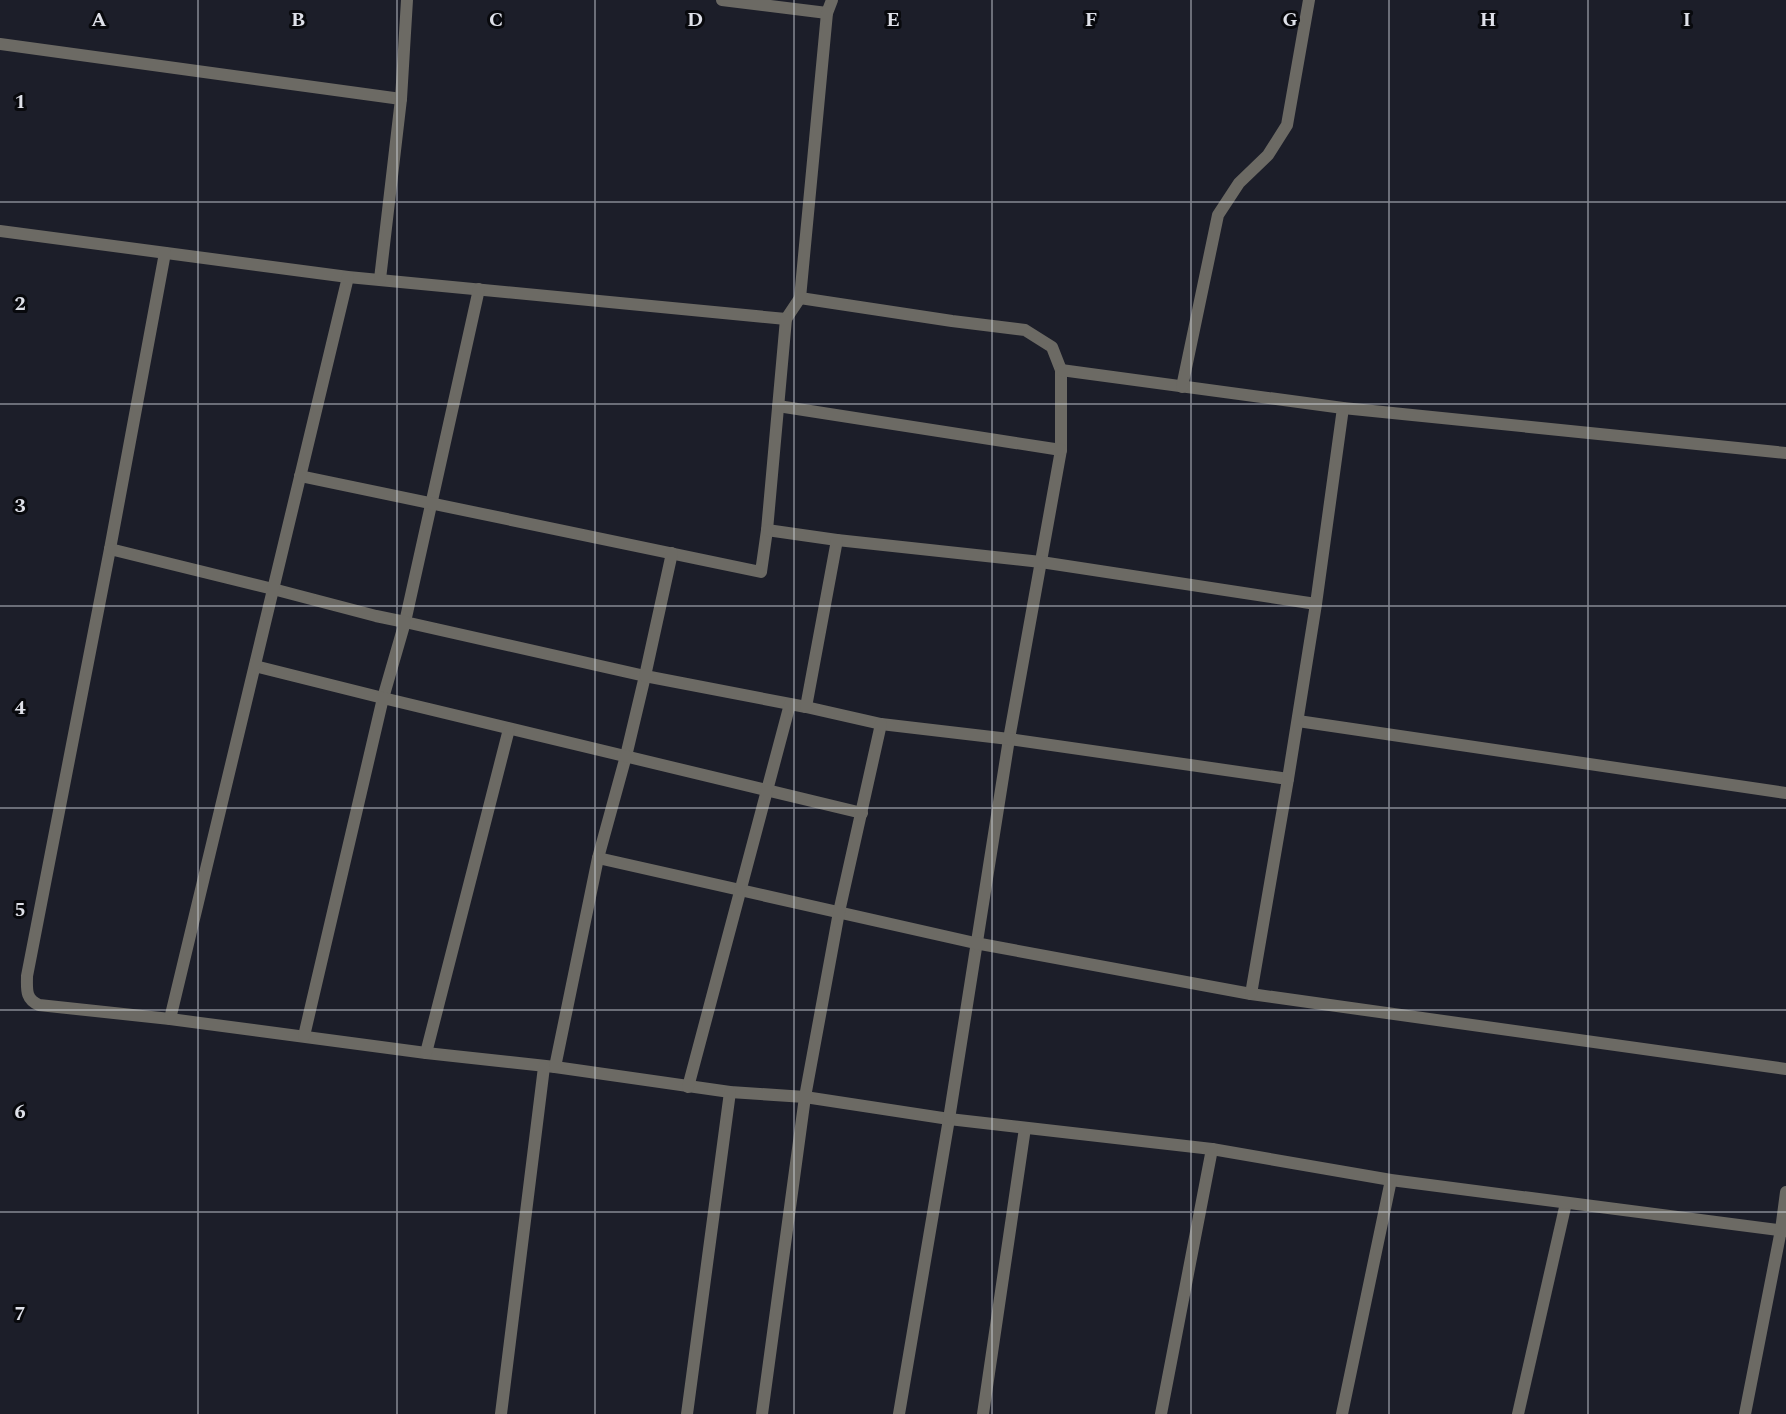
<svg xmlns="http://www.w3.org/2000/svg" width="1786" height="1414" viewBox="0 0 1786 1414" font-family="Spectral,serif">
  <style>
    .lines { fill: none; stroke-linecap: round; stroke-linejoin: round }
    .service { stroke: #6c6a64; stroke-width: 12 }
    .minor { stroke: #6c6a64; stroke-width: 12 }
    .grid { fill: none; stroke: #dfe1e9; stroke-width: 1.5; stroke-opacity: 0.55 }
    .grid-label { font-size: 20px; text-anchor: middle; font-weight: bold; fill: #dfe1e9; stroke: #08090d; stroke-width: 6; stroke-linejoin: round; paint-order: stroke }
  </style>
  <rect width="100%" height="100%" fill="#1c1e29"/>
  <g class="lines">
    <path class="service" d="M1518 1414 1566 1203"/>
    <g class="minor">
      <path d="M722 0 827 13"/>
      <path d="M0 44 401 99"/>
      <path d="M0 231 348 277 786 319"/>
      <path d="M165 253 110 549 27 976C27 989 25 999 39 1005L170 1019 426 1053 555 1067 730 1092 805 1097 949 1119 1212 1149 1391 1180 1786 1231"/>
      <path d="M380 279 401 99 407 0"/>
      <path d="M479 289 405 622 645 676 626 756 598 858 555 1067"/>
      <path d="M800 298 952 321 1025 330 1052 347 1061 370V450L1009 739 949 1119 899 1414"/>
      <path d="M1061 370 1343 408 1786 453"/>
      <path d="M1182 387 1218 215 1239 183 1268 155 1287 125 1309 0"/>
      <path d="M778 406 1061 450"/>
      <path d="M300 476 761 572 767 530 786 319 800 298 827 13 832 0"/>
      <path d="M767 530 837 540 1041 562 1316 604"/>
      <path d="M110 549 273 589 376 616 405 622 383 698 304 1036"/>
      <path d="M672 553 645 676 806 707 881 724 1009 739 1288 779"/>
      <path d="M255 666 383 698 862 813"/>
      <path d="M806 707 837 540"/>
      <path d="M1298 721 1786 793"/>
      <path d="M598 858 975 943 1251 994 1786 1069"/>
      <path d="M1251 994 1288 779 1316 604 1343 408"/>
      <path d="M170 1019 348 277"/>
      <path d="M426 1053 509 729"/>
      <path d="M688 1087 790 704"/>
      <path d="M501 1414 544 1067"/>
      <path d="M687 1414 730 1092"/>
      <path d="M762 1414 805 1097 839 912 881 724"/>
      <path d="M983 1414 1025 1128"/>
      <path d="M1161 1414 1212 1149"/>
      <path d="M1342 1414 1391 1180"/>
      <path d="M1745 1414 1781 1230 1786 1192"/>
    </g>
  </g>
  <path class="grid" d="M198 0V1414M397 0V1414M595 0V1414M794 0V1414M992 0V1414M1191 0V1414M1389 0V1414M1588 0V1414M0 202H1786M0 404H1786M0 606H1786M0 808H1786M0 1010H1786M0 1212H1786"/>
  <g class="grid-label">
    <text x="99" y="26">A</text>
    <text x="298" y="26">B</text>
    <text x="496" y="26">C</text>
    <text x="695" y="26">D</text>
    <text x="893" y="26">E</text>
    <text x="1091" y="26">F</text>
    <text x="1290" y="26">G</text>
    <text x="1488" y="26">H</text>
    <text x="1687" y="26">I</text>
    <text x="20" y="108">1</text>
    <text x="20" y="310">2</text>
    <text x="20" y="512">3</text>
    <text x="20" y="714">4</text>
    <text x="20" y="916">5</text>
    <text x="20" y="1118">6</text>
    <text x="20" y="1320">7</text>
  </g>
</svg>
